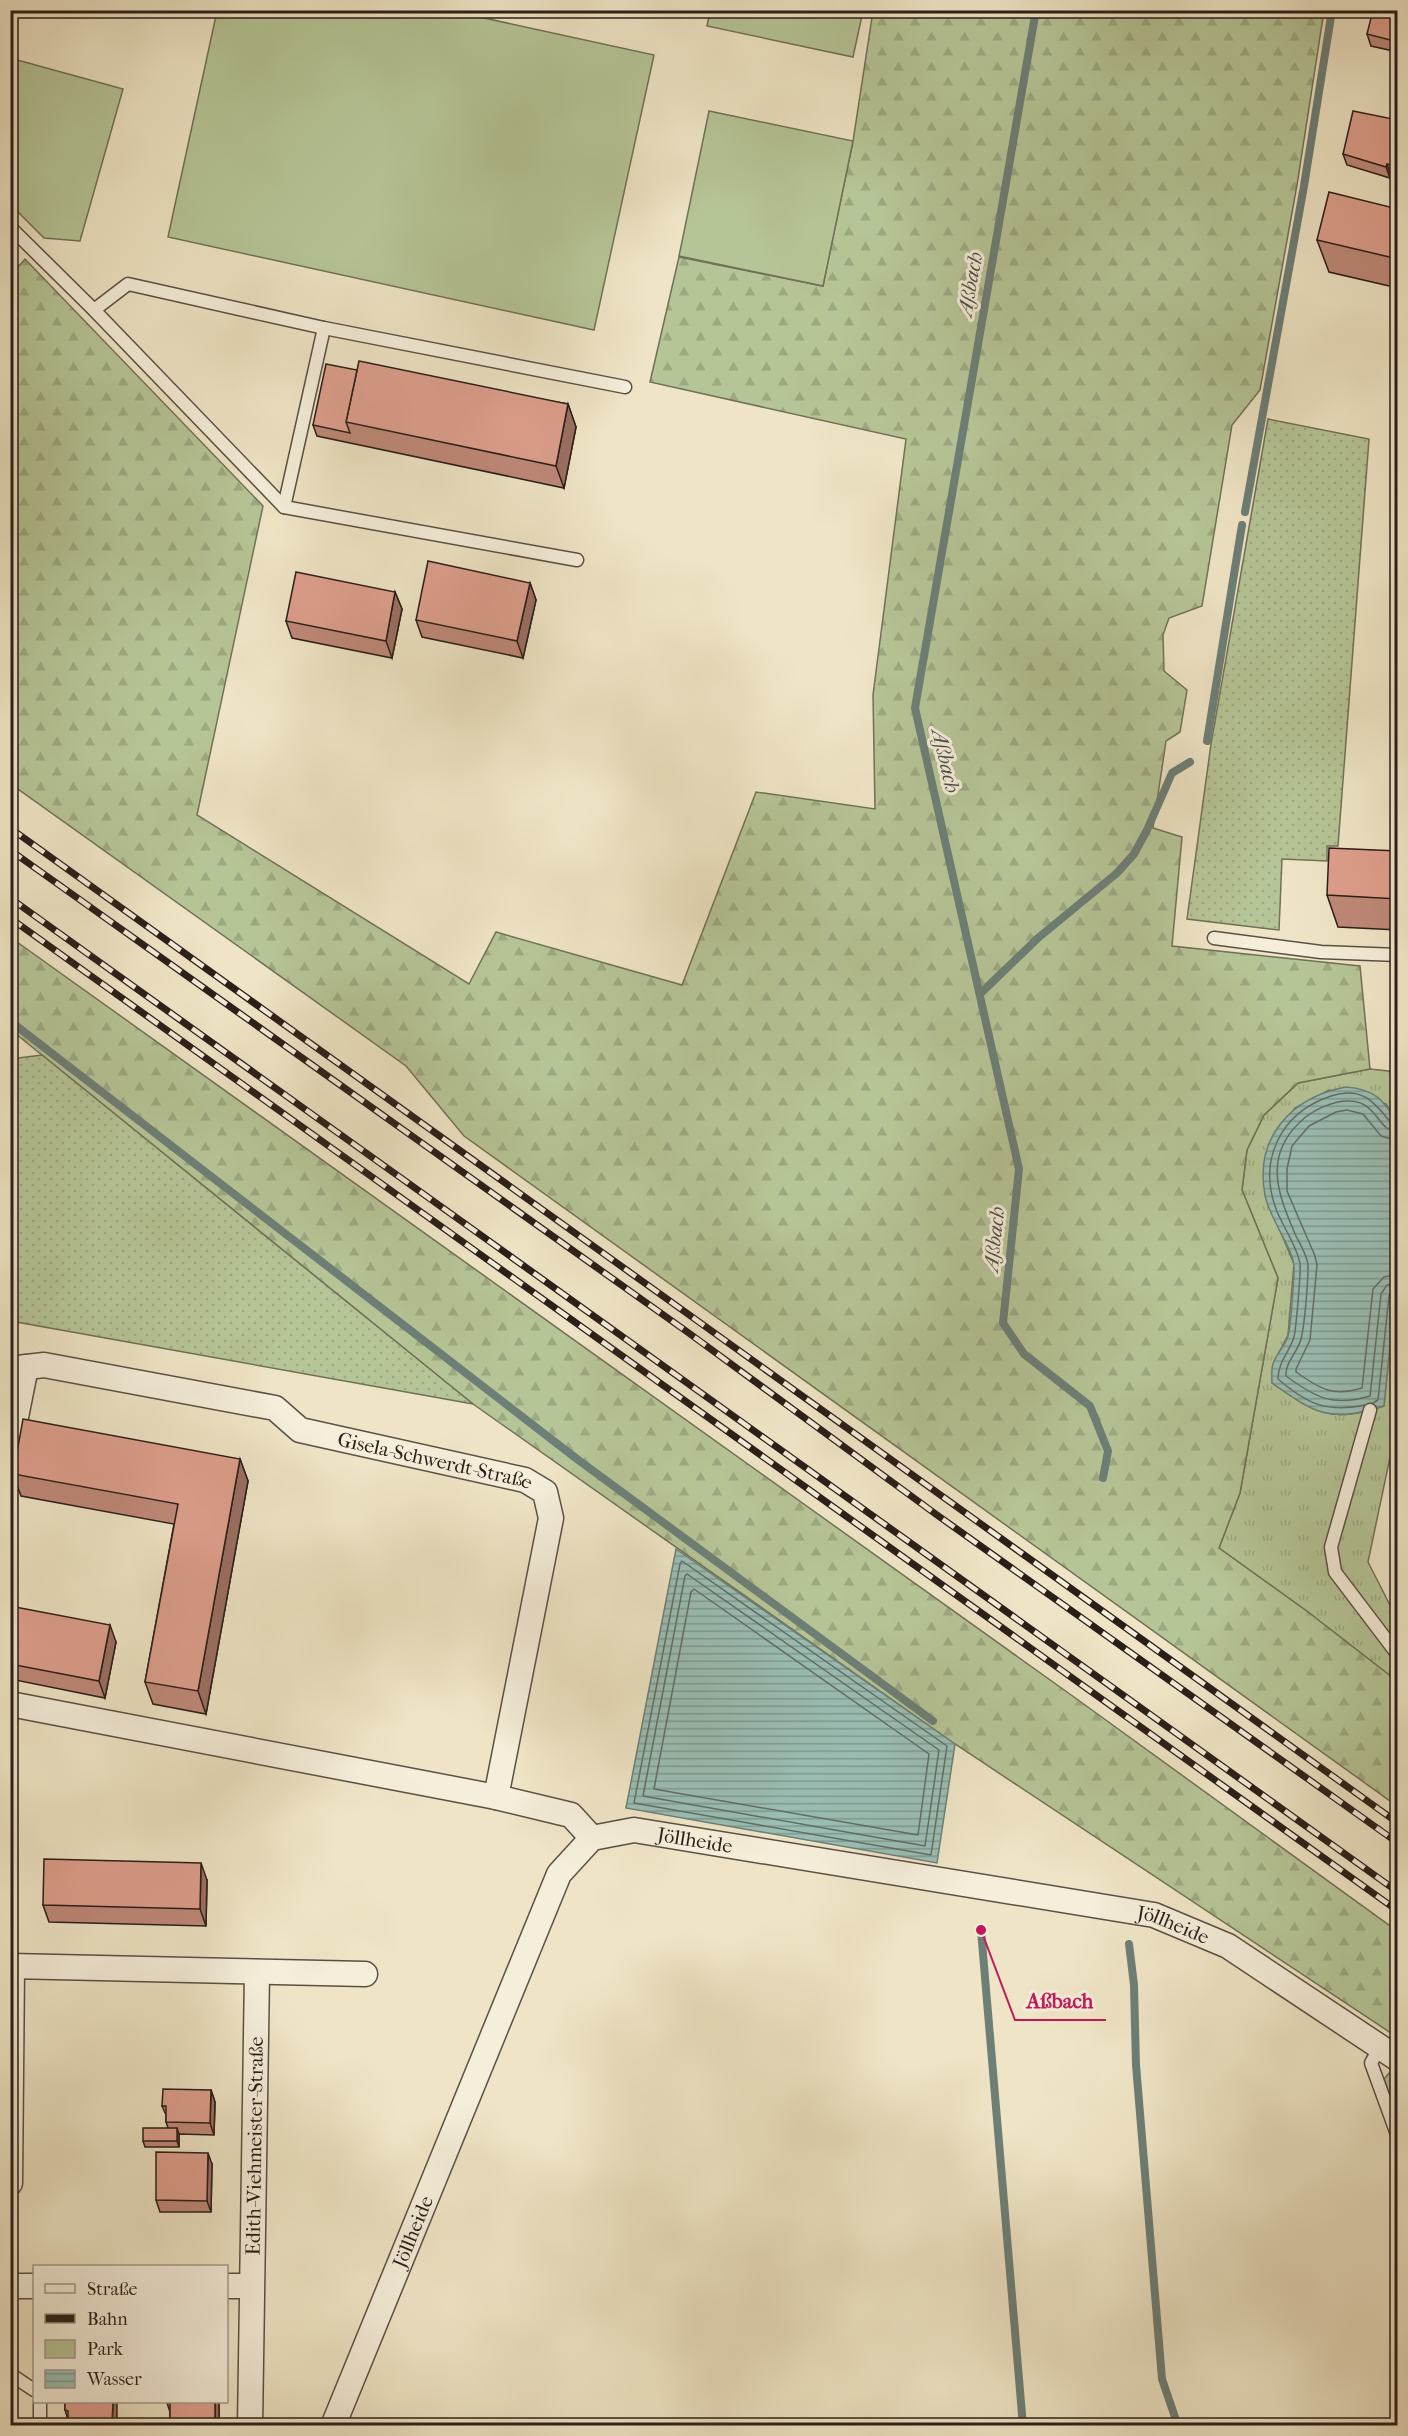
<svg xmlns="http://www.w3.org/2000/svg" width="1408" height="2436" viewBox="0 0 1408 2436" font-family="'IM FELL French Canon',serif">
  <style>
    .grass { fill: url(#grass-tufts); stroke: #707258; stroke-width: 1.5 }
    .forest { fill: url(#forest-firs); stroke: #707258; stroke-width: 1.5 }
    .park { fill: #b6c597; stroke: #707258; stroke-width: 1.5 }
    .garden { fill: url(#garden-dots); stroke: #707258; stroke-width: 1.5 }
    .water { fill: url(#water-rules); stroke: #6d7f77; stroke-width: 1.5 }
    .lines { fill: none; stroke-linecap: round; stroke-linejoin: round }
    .shore { stroke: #626e67; stroke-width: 1.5 }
    .stream { stroke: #6d7f77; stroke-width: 8 }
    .lane-casing { stroke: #5b5044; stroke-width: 15 }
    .street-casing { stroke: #5b5044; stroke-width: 27 }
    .lane { stroke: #f5eeda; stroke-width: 12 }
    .street { stroke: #f5eeda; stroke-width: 24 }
    .rail-casing { stroke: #2a1e19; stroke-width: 7 }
    .rail { stroke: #f5eeda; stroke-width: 4.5; stroke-dasharray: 14; stroke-linecap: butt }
    .wall { fill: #bf8979; stroke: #2a1e19; stroke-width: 1.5 }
    .shaded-wall { fill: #9b6f63; stroke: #2a1e19; stroke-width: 1.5 }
    .building { fill: #de9f8d; stroke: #2a1e19; stroke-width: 1.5 }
    .labels { text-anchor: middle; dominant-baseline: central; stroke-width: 6; stroke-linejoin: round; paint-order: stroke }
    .street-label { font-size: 20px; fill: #2a1e19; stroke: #f5eeda }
    .water-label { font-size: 21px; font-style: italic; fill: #4c4e48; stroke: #f5eeda }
    .leader { fill: none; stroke: #c2185b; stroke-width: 2 }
    .callout-dot { fill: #c2185b; stroke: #f5eeda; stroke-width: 2 }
    .callout-label { font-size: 21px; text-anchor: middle; font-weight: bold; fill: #c2185b; stroke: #f5eeda; stroke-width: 6; stroke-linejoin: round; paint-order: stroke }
  </style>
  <defs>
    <pattern id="grass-tufts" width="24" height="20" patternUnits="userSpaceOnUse" patternTransform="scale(1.5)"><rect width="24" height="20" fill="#b6c597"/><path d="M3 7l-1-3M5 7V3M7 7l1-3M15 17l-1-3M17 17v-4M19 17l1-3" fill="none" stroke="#9da982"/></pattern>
    <pattern id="forest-firs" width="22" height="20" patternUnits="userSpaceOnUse" patternTransform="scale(1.5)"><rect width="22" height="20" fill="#b6c597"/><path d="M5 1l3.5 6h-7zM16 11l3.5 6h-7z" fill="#9da982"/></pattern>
    <pattern id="garden-dots" width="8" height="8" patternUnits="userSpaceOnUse" patternTransform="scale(1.5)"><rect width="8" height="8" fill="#b6c597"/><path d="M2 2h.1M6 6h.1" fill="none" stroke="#9da982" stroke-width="1.8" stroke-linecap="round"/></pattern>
    <pattern id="water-rules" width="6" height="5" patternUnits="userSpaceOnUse" patternTransform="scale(1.5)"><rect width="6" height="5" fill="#9abfb5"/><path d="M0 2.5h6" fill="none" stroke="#7e9b92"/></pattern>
  </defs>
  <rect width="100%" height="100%" fill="#efe5c6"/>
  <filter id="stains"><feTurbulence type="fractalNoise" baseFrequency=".00333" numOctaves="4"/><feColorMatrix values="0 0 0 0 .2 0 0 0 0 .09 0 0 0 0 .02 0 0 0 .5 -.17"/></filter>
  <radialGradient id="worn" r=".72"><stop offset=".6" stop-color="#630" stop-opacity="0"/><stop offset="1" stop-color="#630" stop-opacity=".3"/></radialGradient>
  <path class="grass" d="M1370 1069 1397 1072V1122L1386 1104 1329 1090 1295 1108 1267 1152 1265 1195 1294 1264 1288 1335 1273 1365 1272 1383C1316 1414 1330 1423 1384 1406L1397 1267V1424L1368 1562 1391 1607 1397 1610V1681L1308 1612 1219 1548 1240 1493 1278 1278 1242 1190 1247 1150 1264 1115 1298 1083Z"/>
  <g class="forest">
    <path d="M873 11H1324L1297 185 1260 390 1232 425 1202 606 1169 618 1163 635 1164 671 1187 690 1180 732 1166 741 1153 828 1182 837 1172 946 1360 966 1370 1069 1298 1083 1264 1115 1247 1150 1242 1190 1278 1278 1240 1493 1219 1548 1308 1612 1397 1681V1806L464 1136 406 1066 11 784 10 276 25 259 263 506 197 815 469 984 496 932 682 985 756 792 875 809 873 695 906 439 650 382 679 257 823 286 853 141Z"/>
    <path d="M10 937 1074 1697 1397 1931V2037L955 1744 473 1404 11 1030Z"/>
    <path d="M1391 2071 1397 2075V2115L1384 2079Z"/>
  </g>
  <g class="park">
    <path d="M217 11H452L654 55 594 330 168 237Z"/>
    <path d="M710 11V10L863 11 853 57 707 26Z"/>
    <path d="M10 58 123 89 80 241 44 238 11 205Z"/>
    <path d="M709 111 853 141 823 286 679 256Z"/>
  </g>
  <g class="garden">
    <path d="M1268 419 1369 439 1338 846H1327V861L1282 859 1279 930 1187 919 1211 744Z"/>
    <path d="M42 1055 473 1404 11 1321V1059Z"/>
  </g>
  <g class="water">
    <path d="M1346 1087C1374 1089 1383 1099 1397 1122L1398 1267 1384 1406C1330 1423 1316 1414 1272 1383 1272 1377 1271 1370 1273 1364 1276 1354 1285 1346 1288 1336 1291 1325 1294 1280 1294 1267 1294 1250 1268 1216 1265 1195 1254 1137 1292 1097 1346 1087Z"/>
    <path d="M676 1549 955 1744 937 1863 626 1808Z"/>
  </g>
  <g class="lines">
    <g class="shore">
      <path d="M1398 1132C1377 1131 1378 1102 1350 1101 1334 1100 1312 1110 1300 1122 1263 1157 1278 1195 1296 1236 1300 1244 1307 1255 1308 1265 1308 1282 1305 1323 1301 1339 1298 1352 1285 1362 1286 1376 1316 1398 1333 1407 1370 1396L1381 1294 1387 1285 1398 1283"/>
      <path d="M1398 1141 1381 1136 1363 1114 1347 1110 1336 1112 1309 1126 1292 1146 1287 1169V1191L1315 1256 1317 1265 1310 1340 1296 1369V1372C1320 1389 1333 1397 1362 1388L1373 1289 1384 1277 1398 1274"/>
      <path d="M1373 1403 1378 1400 1389 1296 1392 1291 1398 1290"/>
      <path d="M1365 1405C1327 1413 1307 1404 1278 1379 1278 1362 1289 1353 1294 1337 1296 1328 1301 1273 1300 1264 1298 1248 1282 1225 1276 1209 1258 1160 1280 1113 1331 1096 1361 1086 1374 1101 1391 1123L1398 1124"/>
      <path d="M682 1561 947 1746 931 1855 634 1803 680 1564Z"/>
      <path d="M687 1574 939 1750 925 1846 643 1796 685 1576Z"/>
      <path d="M694 1589 929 1754 918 1835 654 1789 691 1592Z"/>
    </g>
    <g class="stream">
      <path d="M1036 10 915 708 1019 1169 1003 1323 1024 1354 1090 1406 1108 1451 1103 1478"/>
      <path d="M1245 512 1304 186 1332 10"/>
      <path d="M1207 741 1242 525"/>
      <path d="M981 993 1038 938 1117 873 1134 854 1147 830 1172 773 1190 762"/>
      <path d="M10 1021 577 1459 933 1721"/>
      <path d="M981 1930 1023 2426"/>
      <path d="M1129 1944 1134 1985 1136 2065 1162 2379 1178 2426"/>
    </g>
    <defs>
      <g id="lane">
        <path d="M10 227 94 310 284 507 577 560"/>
        <path d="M94 310 128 284 324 328 625 387"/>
        <path d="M284 507 324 328"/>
        <path d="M1214 938 1321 952 1398 955"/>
        <path d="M1370 1410 1331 1547 1335 1572 1398 1655"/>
        <path d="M1380 2047 1371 2063 1398 2137"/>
        <path d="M10 2374 34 2390"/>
        <path d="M40 2426V2402"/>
      </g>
      <g id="street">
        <path id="s1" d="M10 1369 44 1365 275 1408 300 1430 525 1480 545 1492 551 1518 496 1797"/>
        <path d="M10 1447 26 1367"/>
        <path d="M10 1704 496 1797 571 1815 592 1838"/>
        <path d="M10 1966 365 1974"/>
        <path d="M10 2183 12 1966"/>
        <path d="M10 2286H34"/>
        <path d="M226 2286H251"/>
        <path id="s2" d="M250 2426 257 1972"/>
        <path id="s3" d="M333 2426 559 1874 592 1838 634 1830 1154 1915 1228 1946 1398 2059"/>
      </g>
    </defs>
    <use href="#lane" class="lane-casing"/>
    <use href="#street" class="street-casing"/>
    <use href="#lane" class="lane"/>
    <use href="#street" class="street"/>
    <defs>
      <g id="rail">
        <path d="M10 828 1398 1823"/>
        <path d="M10 850 686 1331 937 1515 1398 1843"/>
        <path d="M10 898 1398 1892"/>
        <path d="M10 918 1398 1911"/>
      </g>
    </defs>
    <use href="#rail" class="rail-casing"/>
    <use href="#rail" class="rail"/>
  </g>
  <g class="wall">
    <path d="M1398 10V52L1371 46 1367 34Z"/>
    <path d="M1398 120V177L1391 176 1390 178 1347 165 1343 154Z"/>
    <path d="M1398 209V288L1329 272 1317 240Z"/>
    <path d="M357 370 568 404 576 427 564 488 317 436 313 425Z"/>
    <path d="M530 583 536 600 523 658 422 637 416 620Z"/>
    <path d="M395 592 402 609 392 658 292 638 286 621Z"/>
    <path d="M1398 851V930L1338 927 1327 895Z"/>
    <path d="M240 1459 248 1481 206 1714 153 1704 145 1682 174 1524 21 1496 13 1474Z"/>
    <path d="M10 1606 116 1642 105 1698 10 1679Z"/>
    <path d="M207 1880 206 1926 49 1922 43 1905Z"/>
    <path d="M211 2090 215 2102 214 2135 179 2134V2147H145L143 2141 168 2128 166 2122V2115L162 2106Z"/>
    <path d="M212 2164 211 2212H160L156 2200Z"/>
    <path d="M65 2402 117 2426H69L68 2420 65 2410Z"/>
    <path d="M219 2402V2426H172L170 2420V2412L167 2403Z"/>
  </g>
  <g class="shaded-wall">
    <path d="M1387 164 1391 176 1390 178 1386 167Z"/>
    <path d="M568 404 576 427 564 488 556 466Z"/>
    <path d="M530 583 536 600 523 658 517 641Z"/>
    <path d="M395 592 402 609 392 658 386 641Z"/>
    <path d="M240 1459 248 1481 206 1714 198 1691Z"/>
    <path d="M110 1625 116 1642 105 1698 99 1681Z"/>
    <path d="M201 1863 207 1880 206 1926 200 1909Z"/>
    <path d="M211 2090 215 2102 214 2135 210 2123Z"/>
    <path d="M177 2128 179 2134V2147L177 2141Z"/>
    <path d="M208 2153 212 2164 211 2212 207 2201Z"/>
    <path d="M113 2402H117V2426H113L112 2424Z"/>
    <path d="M215 2402H219V2426H216L215 2420Z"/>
  </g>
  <g class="building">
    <path d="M1373 10H1398V42L1367 34Z"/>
    <path d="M1353 111 1398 120V167L1387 164 1386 167 1343 154Z"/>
    <path d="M1329 192 1398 209V259L1317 240Z"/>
    <path d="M359 361 568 404 556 466 346 422Z"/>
    <path d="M326 364 357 370 346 422 350 433 313 425Z"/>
    <path d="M428 561 530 583 517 641 416 620Z"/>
    <path d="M296 572 395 592 386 641 286 621Z"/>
    <path d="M1329 848 1398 851V899L1327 895Z"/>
    <path d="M23 1419 240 1459 198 1691 145 1682 178 1504 13 1474Z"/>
    <path d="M10 1606 110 1625 99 1681 10 1664Z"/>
    <path d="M44 1859 201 1863 200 1909 43 1905Z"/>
    <path d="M163 2089 211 2090 210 2123 166 2122V2106H162Z"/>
    <rect x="143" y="2128" width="34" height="13"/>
    <path d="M156 2152 208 2153 207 2201 156 2200Z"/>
    <path d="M65 2402H113L112 2424 68 2423V2411L65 2410Z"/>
    <path d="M167 2402H215V2420H170V2403H167Z"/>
  </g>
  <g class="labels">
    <g class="street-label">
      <text stroke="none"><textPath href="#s1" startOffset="441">Gisela-Schwerdt-Straße</textPath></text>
      <text stroke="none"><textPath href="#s3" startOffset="750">Jöllheide</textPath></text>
      <text stroke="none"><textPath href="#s3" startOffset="1236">Jöllheide</textPath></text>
      <text stroke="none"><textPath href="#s2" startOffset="280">Edith-Viehmeister-Straße</textPath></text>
      <text stroke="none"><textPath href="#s3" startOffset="210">Jöllheide</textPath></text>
    </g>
    <g class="water-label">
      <text transform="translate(970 284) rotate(-80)">Aßbach</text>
      <text transform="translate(946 761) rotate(77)">Aßbach</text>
      <text transform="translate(994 1239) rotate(-84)">Aßbach</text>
    </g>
  </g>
  <path class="leader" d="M981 1930L1015 2020H1106"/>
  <circle class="callout-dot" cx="981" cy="1930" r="6"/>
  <g class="callout-label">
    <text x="1060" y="2008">Aßbach</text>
  </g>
  <rect width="1408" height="2436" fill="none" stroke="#efe5c6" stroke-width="36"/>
  <rect x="12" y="12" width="1384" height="2412" fill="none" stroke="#2a1e19" stroke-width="3"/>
  <rect x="18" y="18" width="1372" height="2400" fill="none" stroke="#2a1e19" stroke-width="1.5"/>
  <rect x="33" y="2265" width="195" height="138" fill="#f5eeda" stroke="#a49b8d" stroke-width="1.5"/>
  <rect x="45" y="2284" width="30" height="9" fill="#f5eeda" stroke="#a49b8d" stroke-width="1.5"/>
  <text x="87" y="2295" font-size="18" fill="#2a1e19">Straße</text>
  <rect x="45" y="2314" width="30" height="9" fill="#2a1e19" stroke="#a49b8d" stroke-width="1.5"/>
  <text x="87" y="2325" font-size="18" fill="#2a1e19">Bahn</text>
  <rect x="45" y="2340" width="30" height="18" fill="#b6c597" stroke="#a49b8d" stroke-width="1.5"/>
  <text x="87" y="2355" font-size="18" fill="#2a1e19">Park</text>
  <rect x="45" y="2370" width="30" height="18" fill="url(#water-rules)" stroke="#a49b8d" stroke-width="1.5"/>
  <text x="87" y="2385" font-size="18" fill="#2a1e19">Wasser</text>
  <rect width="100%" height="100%" filter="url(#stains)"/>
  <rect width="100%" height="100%" fill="url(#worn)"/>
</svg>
